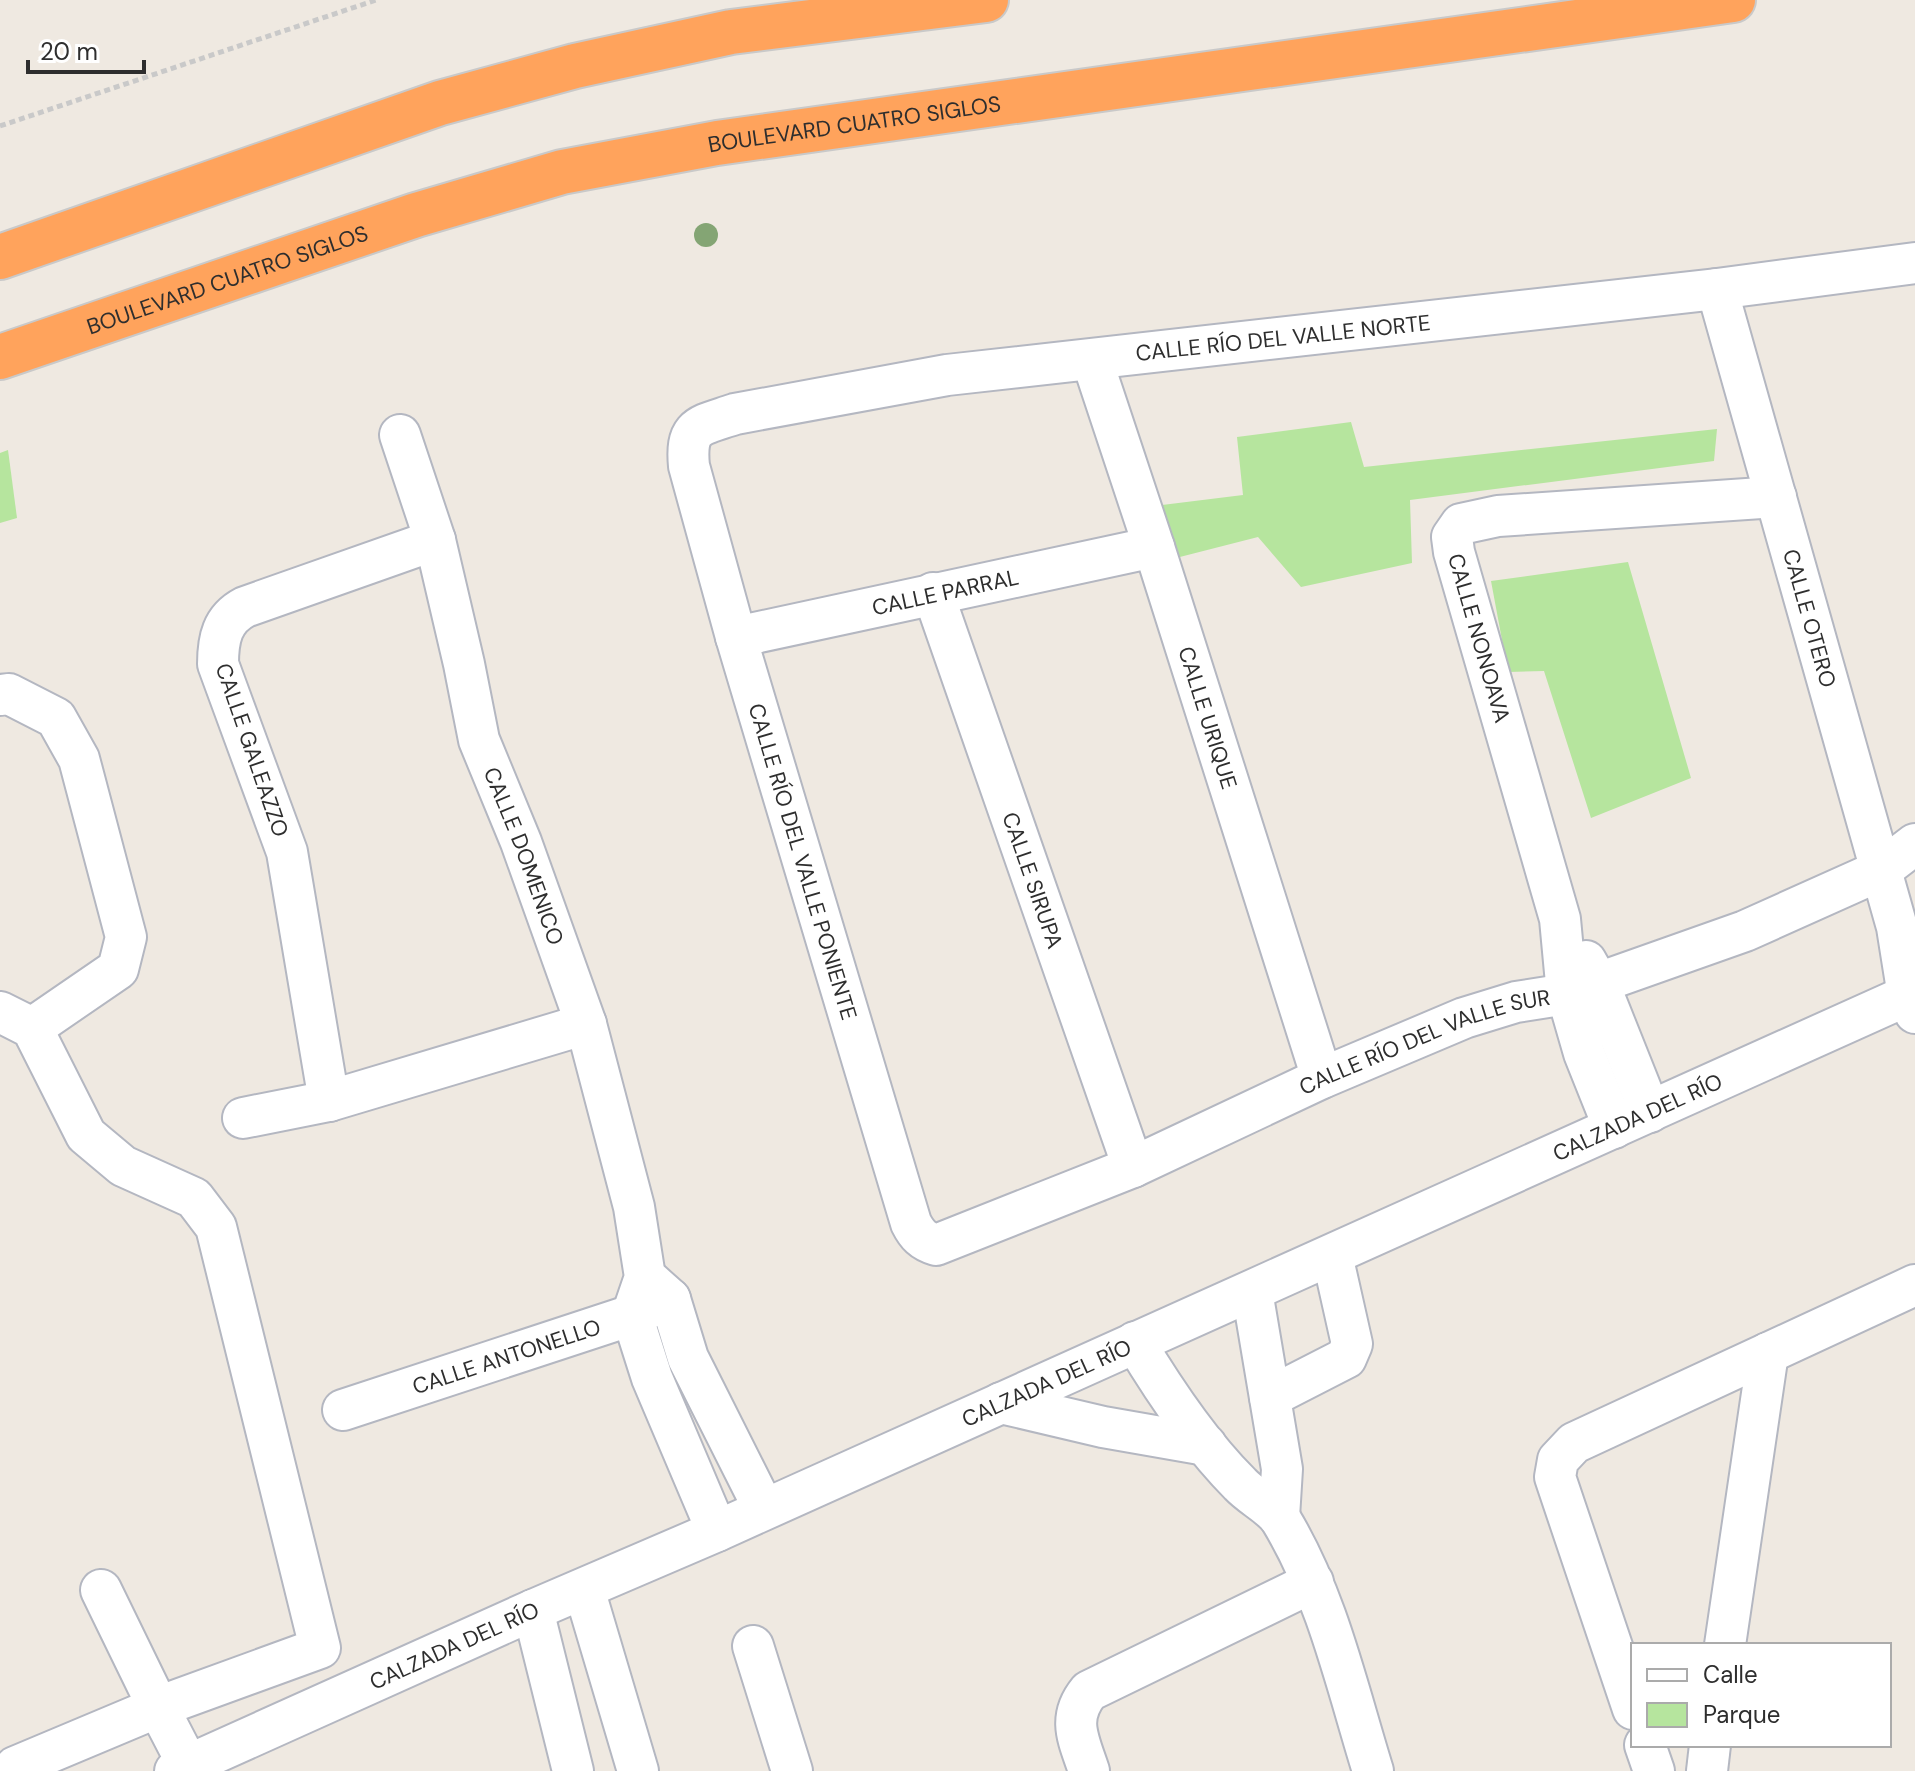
<svg xmlns="http://www.w3.org/2000/svg" width="1915" height="1771" viewBox="0 0 1915 1771" font-family="'DM Sans',sans-serif">
  <style>
    .green { fill: #b6e59e }
    .lines { fill: none; stroke-linecap: round; stroke-linejoin: round }
    .minor-casing { stroke: #b4b7c1; stroke-width: 44 }
    .highway-casing { stroke: #c9c9c9; stroke-width: 48 }
    .path { stroke: #c9c9c9; stroke-width: 5; stroke-dasharray: 6 4; stroke-linecap: butt }
    .minor { stroke: #fff; stroke-width: 40 }
    .highway { stroke: #ffa35c; stroke-width: 44 }
    .tree { fill: #84a574 }
    .labels { text-anchor: middle; dominant-baseline: central; stroke-width: 8; stroke-linejoin: round; paint-order: stroke }
    .street-label { font-size: 22px; fill: #2e2e2e; stroke: #fff }
  </style>
  <rect width="100%" height="100%" fill="#efe9e1"/>
  <g class="green">
    <path d="M1351 422 1364 467 1717 429 1714 461 1410 500 1412 563 1301 587 1258 537 1172 559 1154 506 1243 495 1237 437Z"/>
    <path d="M8 450 17 518 0 523V453Z"/>
    <path d="M1628 562 1691 778 1591 818 1544 671 1508 672 1491 581Z"/>
  </g>
  <g class="lines">
    <defs>
      <g id="minor">
        <path id="s1" d="M1915 263 1717 289 947 375 735 414C700 426 685 424 689 466L736 637 911 1223C917 1235 923 1241 936 1245L1133 1167 1322 1078 1464 1018 1516 1002 1567 994 1745 931 1881 870 1915 844"/>
        <path id="s2" d="M1717 289 1897 927 1908 996 1915 1013"/>
        <path id="s3" d="M1092 360 1154 547 1322 1078"/>
        <path id="s4" d="M400 435 435 540 464 664 479 740 521 842 586 1024 634 1207 645 1277 632 1315 652 1378 717 1531"/>
        <path id="s5" d="M933 593 1133 1167"/>
        <path id="s6" d="M736 637 1154 547"/>
        <path d="M0 695 9 694 56 718 79 759 126 937 118 969 32 1028"/>
        <path d="M1586 961 1599 984 1650 1112"/>
        <path d="M0 1012 32 1028 86 1135 123 1166 194 1198 216 1227 320 1648 158 1707 188 1765"/>
        <path d="M329 1101 287 852 218 664C218 639 222 619 245 607L435 540"/>
        <path d="M243 1118 329 1101 586 1024"/>
        <path d="M1614 1128 1584 1053 1567 994 1560 919 1454 552 1452 537 1461 524 1498 516 1776 497"/>
        <path d="M651 1282 670 1299 688 1358 764 1509"/>
        <path d="M1252 1291 1282 1469 1279 1517"/>
        <path d="M1135 1342C1165 1392 1199 1443 1240 1484 1252 1497 1272 1506 1281 1520 1327 1596 1347 1687 1373 1771"/>
        <path d="M1270 1397 1346 1358 1352 1344 1332 1255"/>
        <path d="M1001 1403 1103 1427 1206 1445"/>
        <path id="s7" d="M343 1410 632 1315 670 1299"/>
        <path d="M584 1589 638 1771"/>
        <path d="M533 1610 573 1771"/>
        <path d="M1725 1645 1768 1353"/>
        <path d="M753 1646 792 1771"/>
        <path d="M1633 1709 1555 1477 1558 1460 1574 1443 1915 1285"/>
        <path d="M1645 1745 1654 1771"/>
        <path d="M15 1767 158 1707 101 1590"/>
        <path id="s8" d="M175 1771 533 1610 717 1531 1915 992"/>
        <path d="M1089 1771C1079 1740 1066 1719 1089 1691L1313 1582"/>
        <path d="M1707 1771 1710 1745"/>
      </g>
      <g id="highway">
        <path d="M0 257 440 103 575 66 731 32 986 0"/>
        <path id="s9" d="M0 357 416 215 562 172 717 143 1733 0"/>
      </g>
    </defs>
    <use href="#minor" class="minor-casing"/>
    <use href="#highway" class="highway-casing"/>
    <path class="path" d="M0 126 376 0"/>
    <use href="#minor" class="minor"/>
    <use href="#highway" class="highway"/>
  </g>
  <circle class="tree" cx="706" cy="235" r="12"/>
  <g class="labels">
    <g class="street-label">
      <text stroke="none"><textPath href="#s9" startOffset="888">BOULEVARD CUATRO SIGLOS</textPath></text>
      <text stroke="none"><textPath href="#s9" startOffset="240">BOULEVARD CUATRO SIGLOS</textPath></text>
      <text transform="translate(1283 338) rotate(-6)">CALLE RÍO DEL VALLE NORTE</text>
      <text stroke="none"><textPath href="#s6" startOffset="214">CALLE PARRAL</textPath></text>
      <text stroke="none"><textPath href="#s2" startOffset="342">CALLE OTERO</textPath></text>
      <text transform="translate(1479 638) rotate(74)">CALLE NONOAVA</text>
      <text stroke="none"><textPath href="#s3" startOffset="376">CALLE URIQUE</textPath></text>
      <text transform="translate(252 750) rotate(71)">CALLE GALEAZZO</text>
      <text stroke="none"><textPath href="#s4" startOffset="440">CALLE DOMENICO</textPath></text>
      <text stroke="none"><textPath href="#s1" startOffset="1682">CALLE RÍO DEL VALLE PONIENTE</textPath></text>
      <text stroke="none"><textPath href="#s5" startOffset="304">CALLE SIRUPA</textPath></text>
      <text stroke="none"><textPath href="#s1" startOffset="2624">CALLE RÍO DEL VALLE SUR</textPath></text>
      <text stroke="none"><textPath href="#s8" startOffset="1602">CALZADA DEL RÍO</textPath></text>
      <text stroke="none"><textPath href="#s7" startOffset="172">CALLE ANTONELLO</textPath></text>
      <text stroke="none"><textPath href="#s8" startOffset="954">CALZADA DEL RÍO</textPath></text>
      <text stroke="none"><textPath href="#s8" startOffset="306">CALZADA DEL RÍO</textPath></text>
    </g>
  </g>
  <rect x="1631" y="1643" width="260" height="104" fill="#ffffff" stroke="#ababab" stroke-width="2"/>
  <rect x="1647" y="1669" width="40" height="12" fill="#ffffff" stroke="#ababab" stroke-width="2"/>
  <text x="1703" y="1683" font-size="24" fill="#2e2e2e">Calle</text>
  <rect x="1647" y="1703" width="40" height="24" fill="#b6e59e" stroke="#ababab" stroke-width="2"/>
  <text x="1703" y="1723" font-size="24" fill="#2e2e2e">Parque</text>
  <path d="M28 60v12h116v-12" fill="none" stroke="#2e2e2e" stroke-width="4"/>
  <text x="40" y="60" font-size="24" fill="#2e2e2e" stroke="#ffffff" stroke-width="6" paint-order="stroke">20 m</text>
</svg>
